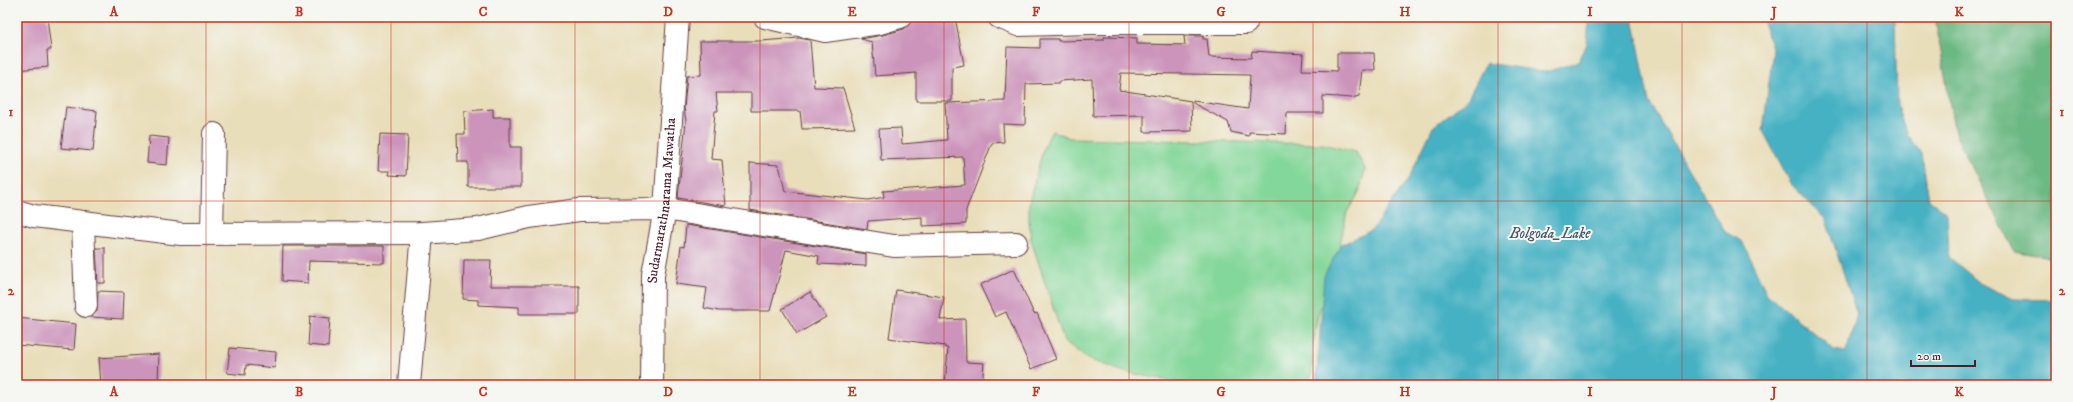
<svg xmlns="http://www.w3.org/2000/svg" width="2073" height="402" viewBox="0 0 2073 402" font-family="'IM FELL DW Pica',serif">
  <style>
    .green { fill: #84d79a; stroke: #677b62 }
    .forest { fill: #6bb882; stroke: #5a6c56 }
    .water { fill: #45b1c3; stroke: #486877 }
    .building { fill: #cc94bb }
    .lines { fill: none; stroke-linecap: round; stroke-linejoin: round }
    .minor-casing { stroke: #623c40; stroke-width: 24 }
    .minor { stroke: #fff; stroke-width: 22 }
    .grid { fill: none; stroke: #c8321e; stroke-width: 1; stroke-opacity: 0.55 }
    .labels { text-anchor: middle; dominant-baseline: central; stroke-width: 4; stroke-linejoin: round; paint-order: stroke }
    .street-label { font-size: 14px; fill: #4a1f2b; stroke: #f6f6f2 }
    .water-label { font-size: 15px; font-style: italic; fill: #485968; stroke: #f6f6f2 }
    .neatline { fill: none; stroke: #c8321e; stroke-width: 1.5 }
    .grid-label { font-size: 13px; text-anchor: middle; font-weight: bold; fill: #c8321e }
  </style>
  <rect width="100%" height="100%" fill="#f6f6f2"/>
  <filter id="ink" filterUnits="userSpaceOnUse"><feTurbulence type="fractalNoise" baseFrequency=".025" numOctaves="2"/><feDisplacementMap in="SourceGraphic" scale="8" xChannelSelector="R" yChannelSelector="G"/><feConvolveMatrix kernelMatrix="1 2 1 2 8 2 1 2 1" color-interpolation-filters="sRGB"/></filter>
  <filter id="wash" filterUnits="userSpaceOnUse"><feTurbulence type="fractalNoise" baseFrequency=".012" numOctaves="4" result="noise"/><feDisplacementMap in="SourceGraphic" scale="16" xChannelSelector="R" yChannelSelector="G"/><feGaussianBlur stdDeviation="0.9" result="paint"/><feColorMatrix in="noise" values="0 0 0 0 0 0 0 0 0 0 0 0 0 0 0 0 0 1.4 0 .05"/><feComposite in="paint" operator="in"/></filter>
  <g filter="url(#wash)">
    <rect width="100%" height="100%" fill="#e9deba"/>
    <path class="green" d="M1052 131 1070 138 1322 144 1356 152 1365 169 1359 193 1347 212 1335 267 1318 314 1312 353V374L1307 385H1191L1125 372 1088 359 1064 341 1031 240 1029 221V202L1044 146Z"/>
    <path class="forest" d="M1935 17H2056V259L2014 251 1955 134Z"/>
    <path class="water" d="M1589 17H1633L1649 102 1725 232 1742 241 1767 294 1834 350 1846 352 1857 314 1826 220 1792 185 1763 131 1773 50 1761 17H1895L1897 105 1907 135 1922 154 1929 200 1947 213 1949 257 1981 284 2014 299 2056 300V385H1316L1324 276 1341 245 1372 230 1409 178 1433 127 1467 100 1486 63 1546 72 1579 61 1587 44Z"/>
    <g id="blocks">
      <g class="building">
        <path d="M17 17H47L51 50H47L48 67 17 70Z"/>
        <path d="M932 17H955L964 65 952 67V101H916V73L875 76 872 42 861 39 883 35 904 29 912 21Z"/>
        <path d="M1184 36H1203V39H1207L1209 57 1251 58 1252 51 1303 54 1302 70 1337 71V53H1374L1375 70H1362L1359 96 1352 98 1323 96V113H1287L1286 134 1249 132V136L1231 132 1228 122 1193 103V101L1248 109 1250 75 1121 73 1119 90 1191 101 1192 131 1144 132V115L1093 116 1092 79 1059 81V83L1026 84 1025 125 1003 124 1004 142 992 143 966 210V224L922 226V217L868 221 867 229 750 210V163L779 165 785 191 868 200 884 197 883 191 965 185 963 157 881 160 879 129 901 128 902 144 947 140 945 103 1005 101 1007 47 1040 48V39H1058V41L1104 40V37L1137 38V44L1185 45Z"/>
        <path d="M799 38 810 40 814 87 843 88 855 128 802 129 800 111H751V93H716L718 111H715L711 159 722 160 726 206 678 198 686 121 684 108 687 76 701 75 700 41H761Z"/>
        <path d="M66 107 97 111 93 151 61 148Z"/>
        <path d="M493 109V117H510V147H521V187H468V162H458L457 134H465L464 111Z"/>
        <path d="M380 134 408 135 406 176 389 175 390 171H378Z"/>
        <path d="M149 136 169 138 167 165 147 163Z"/>
        <path d="M686 225 866 254V266L818 264 819 256 786 250 770 311H719L704 308 707 288 676 284 681 246 684 247Z"/>
        <path d="M283 246H384V263L309 261 308 283 282 281Z"/>
        <path d="M96 248H105V283H98Z"/>
        <path d="M464 260H491L490 286H579V314H519V307L478 305V300L463 299Z"/>
        <path d="M1014 269 1034 314 1037 313 1056 359 1031 369 1006 312 995 317 980 285Z"/>
        <path d="M896 290 944 297 940 320 965 319 966 362 984 363 982 385H945L948 348H945V346L889 338Z"/>
        <path d="M98 291 124 292 123 319 90 317 97 311Z"/>
        <path d="M810 292 826 317 797 334 782 309Z"/>
        <path d="M310 316 330 318 328 347 308 345Z"/>
        <path d="M17 318 76 324 74 350 17 345Z"/>
        <path d="M230 348 276 352 275 368 246 365 245 375 227 373Z"/>
        <path d="M159 354 158 382 101 385 99 358Z"/>
      </g>
    </g>
  </g>
  <g filter="url(#ink)">
    <use href="#blocks" fill-opacity="0" stroke="#623c40" stroke-width="1"/>
    <g class="lines">
      <defs>
        <g id="minor">
          <path d="M765 17 825 31 880 23 900 17"/>
          <path d="M999 17 1018 25 1091 23H1246"/>
          <path d="M17 211 34 216 181 234 422 233 478 229 529 217 579 210 665 209 894 246 1016 243"/>
          <path d="M83 223 86 306"/>
          <path d="M212 233 214 134"/>
          <path d="M409 385 422 233"/>
          <path id="s1" d="M652 385 653 275 665 209 678 17"/>
        </g>
      </defs>
      <use href="#minor" class="minor-casing"/>
      <use href="#minor" class="minor"/>
    </g>
  </g>
  <path class="grid" d="M206 17V385M391 17V385M575 17V385M760 17V385M944 17V385M1129 17V385M1313 17V385M1498 17V385M1682 17V385M1867 17V385M17 201H2056"/>
  <g class="labels">
    <g class="street-label">
      <text stroke="none"><textPath href="#s1" startOffset="185">Sudarmarathnarama Mawatha</textPath></text>
    </g>
    <g class="water-label">
      <text x="1550" y="233">Bolgoda_Lake</text>
    </g>
  </g>
  <rect width="2073" height="402" fill="none" stroke="#f6f6f2" stroke-width="44"/>
  <path d="M1911 360v6h64v-6" fill="none" stroke="#4a1f2b" stroke-width="2"/>
  <text x="1917" y="360" font-size="12" fill="#4a1f2b" stroke="#f6f6f2" stroke-width="3" paint-order="stroke">20 m</text>
  <rect x="22" y="22" width="2029" height="358" class="neatline"/>
  <g class="grid-label">
    <text x="114" y="16">A</text>
    <text x="299" y="16">B</text>
    <text x="483" y="16">C</text>
    <text x="668" y="16">D</text>
    <text x="852" y="16">E</text>
    <text x="1036" y="16">F</text>
    <text x="1221" y="16">G</text>
    <text x="1405" y="16">H</text>
    <text x="1590" y="16">I</text>
    <text x="1774" y="16">J</text>
    <text x="1959" y="16">K</text>
    <text x="11" y="116">1</text>
    <text x="2062" y="116">1</text>
    <text x="11" y="295">2</text>
    <text x="2062" y="295">2</text>
    <text x="114" y="396">A</text>
    <text x="299" y="396">B</text>
    <text x="483" y="396">C</text>
    <text x="668" y="396">D</text>
    <text x="852" y="396">E</text>
    <text x="1036" y="396">F</text>
    <text x="1221" y="396">G</text>
    <text x="1405" y="396">H</text>
    <text x="1590" y="396">I</text>
    <text x="1774" y="396">J</text>
    <text x="1959" y="396">K</text>
  </g>
</svg>
